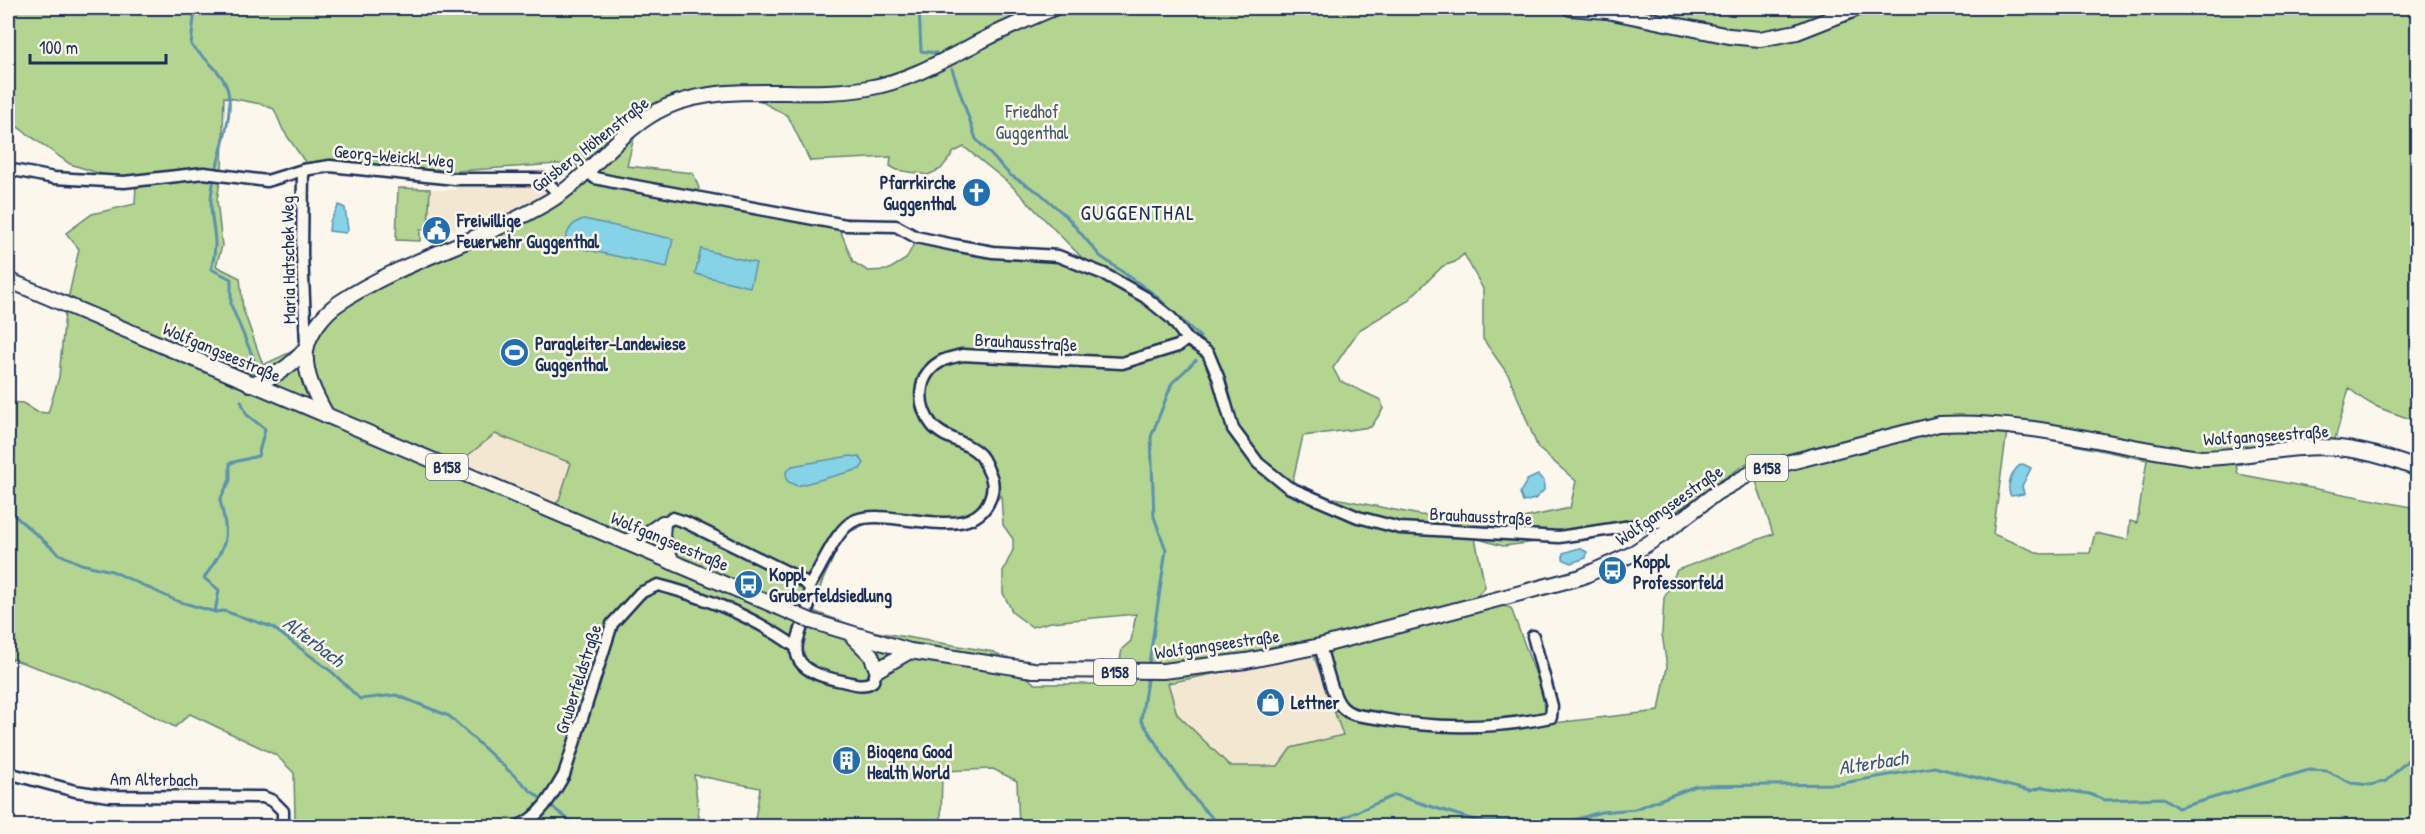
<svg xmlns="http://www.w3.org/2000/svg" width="2425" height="834" viewBox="0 0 2425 834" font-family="'Patrick Hand',sans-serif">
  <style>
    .built { fill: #f3e7d2 }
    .green { fill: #b3d58f; stroke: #678276; stroke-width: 1.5; fill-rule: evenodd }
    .water { fill: #86d2e6; stroke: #5b91b0; stroke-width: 1.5 }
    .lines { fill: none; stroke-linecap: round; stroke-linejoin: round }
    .stream { stroke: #5b91b0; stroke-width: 3 }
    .minor-casing { stroke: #1b2f5e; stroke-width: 15 }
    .major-casing { stroke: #1b2f5e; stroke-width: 18 }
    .minor { stroke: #fbf7ec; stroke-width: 10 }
    .major { stroke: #fbf7ec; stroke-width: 14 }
    .major-bridge-casing { stroke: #1b2f5e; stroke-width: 18; stroke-linecap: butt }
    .major-bridge { stroke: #fbf7ec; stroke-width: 14 }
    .labels { text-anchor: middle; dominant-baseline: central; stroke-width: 5; stroke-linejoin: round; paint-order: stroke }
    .shield { fill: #fbf7ec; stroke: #5e6b89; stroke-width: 1.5 }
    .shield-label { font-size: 16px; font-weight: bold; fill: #1b2f5e }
    .park-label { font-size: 18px; fill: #41586a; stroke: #fbf7ec }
    .street-label { font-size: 18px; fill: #1b2f5e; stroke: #fbf7ec }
    .poi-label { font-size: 18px; font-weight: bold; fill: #1b2f5e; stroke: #fbf7ec; text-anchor: start }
    .water-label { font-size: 20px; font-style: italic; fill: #365880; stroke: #fbf7ec }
    .quarter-label { font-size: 21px; letter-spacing: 1.5px; fill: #1b2f5e; stroke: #fbf7ec }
  </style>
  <rect width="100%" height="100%" fill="#fbf7ec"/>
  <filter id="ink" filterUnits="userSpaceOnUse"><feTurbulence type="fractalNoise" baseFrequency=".0167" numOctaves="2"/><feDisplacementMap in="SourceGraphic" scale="12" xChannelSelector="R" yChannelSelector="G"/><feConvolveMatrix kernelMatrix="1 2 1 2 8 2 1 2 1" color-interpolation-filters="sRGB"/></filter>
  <g filter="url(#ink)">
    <g class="built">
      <path d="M456 183H534L542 184 549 191 546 196 486 226 481 217 453 230 452 228 448 231 420 230V241L396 240 398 188 455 190Z"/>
      <path d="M495 434 571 463 559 500 544 516 489 493 462 459Z"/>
      <path d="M1313 654 1344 736 1291 748 1279 766H1230L1177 714 1168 683Z"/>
    </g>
    <g class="green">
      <path d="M8 8H2417L2418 402 2413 420C2386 410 2371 408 2349 388L2331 454 2282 456 2236 465 2238 474 2417 508V826H1019L1017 781 993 769 942 771 941 823 945 826H754L760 788 694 775 700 826H288V820L295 819 294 773 276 755 190 714 175 727 104 691 9 658 8 662V402L23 403 37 412 48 413 59 377 65 313 79 249 66 233 92 214 135 204 136 185 70 164 8 120ZM742 91 788 116 810 161 891 157 890 166 897 170 928 175 941 169 954 152 964 147 1010 184 1089 265 916 240 906 259 888 270 868 271 853 262 839 227 695 198 699 188 693 173 627 166 639 117ZM224 97 261 104 274 109 283 130 307 165 432 178 437 169 444 172 557 164H574L583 170 545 196 336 301 291 352 263 365 243 309 240 278 216 266 222 246 217 200 222 170ZM1464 254 1483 289V339L1509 376 1538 448 1576 481 1570 508 1504 522 1420 515 1335 498 1318 500 1291 488 1303 436 1371 427 1383 409 1381 400 1340 381 1333 368 1359 330 1406 302 1443 266 1455 262ZM2007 431 2147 460 2137 523 2130 521 2128 540 2095 533 2090 553 2041 554 1993 534ZM495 434 571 463 559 500 544 516 489 493 462 460ZM1747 463 1754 475 1773 534 1677 570 1664 598 1662 634 1667 667 1659 711 1554 723 1511 608 1475 598 1485 587 1475 538 1503 546 1580 537 1582 541 1659 523ZM1001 495 1003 525 1013 539V550L1003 571V593L1013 613 1032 627 1051 622 1136 614 1131 641 1122 649 1116 684H1035L1008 661 994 652 865 630 813 611 822 582 844 535 869 522 944 529 979 521ZM1313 654 1343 735 1291 748 1278 766H1230L1177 714 1168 683Z"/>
      <path d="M398 188 430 189 428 230H420V241L396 240Z"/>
    </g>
    <g class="water">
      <path d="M339 205 345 208 348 230 346 233 329 231 330 221Z"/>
      <path d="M584 219 673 239 667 267 564 245C566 233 571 222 584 219Z"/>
      <path d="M701 249 756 263 750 287 695 274Z"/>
      <path d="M850 456 859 457 864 463 860 469 797 486 787 481 786 472 792 466Z"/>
      <path d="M2023 464 2031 468 2022 486 2024 494 2011 496C2005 487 2013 467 2023 464Z"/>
      <path d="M1538 475 1544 481V490L1535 499 1523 502 1520 493 1527 480Z"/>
      <path d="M1579 548 1587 552 1586 558 1571 563 1563 559V553Z"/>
    </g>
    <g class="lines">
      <g class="stream">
        <path d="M195 8 191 45C201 56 219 69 225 83 240 112 211 168 211 201 211 230 220 238 211 269L231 279V305L255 362"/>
        <path d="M919 8 921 51 936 53"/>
        <path d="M952 69 976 139 1010 175 1040 193 1067 217 1100 256 1154 294 1200 337"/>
        <path d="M8 510 59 554 81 564 112 571 177 601 215 612 224 611 272 627 332 672 360 699 396 695 449 716 531 791 577 826"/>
        <path d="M215 612 219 590 204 578C227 544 230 541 220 500L230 480V463L258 456 265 429 247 415 241 401"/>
        <path d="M1149 663 1166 550 1154 517 1151 437 1172 383 1196 360"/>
        <path d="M1147 680 1141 720C1165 756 1188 799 1222 826"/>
        <path d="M1324 826 1395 795 1477 821 1574 820 1601 812 1635 809 1696 786 1838 784 1934 767 2030 791 2043 787 2090 794 2104 800 2163 798 2178 808 2309 770 2327 771 2351 783 2370 785 2386 781 2410 758H2418"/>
      </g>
      <defs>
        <g id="minor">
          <path d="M8 169 54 178 124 182 204 173 267 181 303 170 330 166 455 179H544L560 195"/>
          <path d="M303 170 302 254 306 344"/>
          <path d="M588 172 595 178 614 182 846 225 896 226 916 237 954 245 993 252 1058 256 1104 274 1145 297 1171 318 1187 339 1178 346 1122 363 962 355C955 357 946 358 940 362 916 376 917 406 932 425 943 439 967 441 979 454 983 457 986 465 988 470 992 477 994 483 992 492 979 550 895 506 856 520 836 527 822 568 809 586"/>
          <path d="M1187 339 1208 353 1218 377 1233 429 1258 463 1288 487 1358 517 1400 528 1559 537 1684 518"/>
          <path d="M663 523 673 518 685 522 797 577 809 586C819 623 757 665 842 681 852 683 864 688 873 681L877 670"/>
          <path d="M1320 646C1325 661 1332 698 1342 707 1350 716 1364 716 1376 718 1433 729 1493 729 1551 717L1552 706 1533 636"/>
          <path d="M8 773 75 791 109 796 263 797 273 801 283 811V826"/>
          <path d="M518 826C539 819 553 794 564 775L612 624 640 593 658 585C705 597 755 618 796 647"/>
        </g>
        <g id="major">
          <path d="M1570 8 1607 11 1729 36 1760 39 1797 32 1858 8"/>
          <path d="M8 280 790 612"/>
          <path d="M250 384C274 378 290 367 306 349"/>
          <path d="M327 416C316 396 304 375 306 351 308 333 325 312 339 303 403 260 482 241 548 202 592 176 619 128 666 107 728 80 802 100 868 88 909 81 946 59 983 40 1006 28 1030 18 1054 8"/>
          <path d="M663 523 662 537 672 562"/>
          <path d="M625 542 644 536 663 523"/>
          <path d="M811 621 910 651 1033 670 1163 671 1246 661 1320 646 1581 577 1630 555 1663 534 1716 493 1755 471 1939 424C2026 419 2113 447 2200 458 2234 458 2267 450 2301 448 2342 444 2380 454 2418 469"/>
          <path d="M853 637 871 655 877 670 910 651"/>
        </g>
      </defs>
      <use href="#minor" class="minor-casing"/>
      <use href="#major" class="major-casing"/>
      <use href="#minor" class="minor"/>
      <use href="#major" class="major"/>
      <defs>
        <path id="major-bridge" d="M790 612 811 621"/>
      </defs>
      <use href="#major-bridge" class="major-bridge-casing"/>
      <use href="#major-bridge" class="major-bridge"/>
    </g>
  </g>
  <defs>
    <symbol id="church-disc" viewBox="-11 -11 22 22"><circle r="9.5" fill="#1f6fb2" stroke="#fbf7ec"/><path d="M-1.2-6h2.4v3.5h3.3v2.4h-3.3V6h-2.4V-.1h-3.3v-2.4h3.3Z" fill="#fff"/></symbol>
    <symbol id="civic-disc" viewBox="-11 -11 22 22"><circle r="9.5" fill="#1f6fb2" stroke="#fbf7ec"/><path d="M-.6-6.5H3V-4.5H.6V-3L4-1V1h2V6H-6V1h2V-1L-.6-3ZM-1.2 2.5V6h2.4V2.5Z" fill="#fff"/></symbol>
    <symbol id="stadium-disc" viewBox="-11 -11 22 22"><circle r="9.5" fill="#1f6fb2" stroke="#fbf7ec"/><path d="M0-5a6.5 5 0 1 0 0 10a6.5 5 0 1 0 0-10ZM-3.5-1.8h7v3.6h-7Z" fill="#fff"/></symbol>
    <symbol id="bus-disc" viewBox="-11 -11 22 22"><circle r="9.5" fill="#1f6fb2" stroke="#fbf7ec"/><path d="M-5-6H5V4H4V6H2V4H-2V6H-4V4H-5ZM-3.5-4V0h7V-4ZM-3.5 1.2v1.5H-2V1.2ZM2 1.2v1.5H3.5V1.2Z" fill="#fff"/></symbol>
    <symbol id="shop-disc" viewBox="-11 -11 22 22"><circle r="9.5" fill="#1f6fb2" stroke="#fbf7ec"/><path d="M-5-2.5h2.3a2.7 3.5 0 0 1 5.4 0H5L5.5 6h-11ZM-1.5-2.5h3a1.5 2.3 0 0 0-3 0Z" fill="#fff"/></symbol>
    <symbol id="building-disc" viewBox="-11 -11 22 22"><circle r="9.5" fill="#1f6fb2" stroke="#fbf7ec"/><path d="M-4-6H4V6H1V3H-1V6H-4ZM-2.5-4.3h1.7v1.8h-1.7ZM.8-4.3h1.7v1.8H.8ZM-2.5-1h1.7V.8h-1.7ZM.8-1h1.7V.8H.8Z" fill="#fff"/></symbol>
  </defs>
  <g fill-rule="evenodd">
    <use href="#church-disc" x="960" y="176" width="33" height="33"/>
    <use href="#civic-disc" x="420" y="214" width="33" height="33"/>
    <use href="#stadium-disc" x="498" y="336" width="33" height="33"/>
    <use href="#bus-disc" x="1596" y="554" width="33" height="33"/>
    <use href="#bus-disc" x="732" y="568" width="33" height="33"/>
    <use href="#shop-disc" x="1254" y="686" width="33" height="33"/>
    <use href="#building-disc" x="830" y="744" width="33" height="33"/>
  </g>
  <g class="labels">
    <g class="shield">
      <rect x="426" y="454" width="42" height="26" rx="4.5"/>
      <rect x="1746" y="455" width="42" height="26" rx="4.5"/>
      <rect x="1094" y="659" width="42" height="26" rx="4.5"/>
    </g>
    <g class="shield-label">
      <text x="447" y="467">B158</text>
      <text x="1767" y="468">B158</text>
      <text x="1115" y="672">B158</text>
    </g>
    <g class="park-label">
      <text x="1032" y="111">Friedhof<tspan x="1032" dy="21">Guggenthal</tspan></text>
    </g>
    <g class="street-label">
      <text transform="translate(590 144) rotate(-38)">Gaisberg Höhenstraße</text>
      <text transform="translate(394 156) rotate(5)">Georg-Weickl-Weg</text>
      <text transform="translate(288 260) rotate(-91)">Maria Hatschek Weg</text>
      <text transform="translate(1026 342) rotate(3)">Brauhausstraße</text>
      <text transform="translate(222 352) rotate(23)">Wolfgangseestraße</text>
      <text transform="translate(2266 435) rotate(-4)">Wolfgangseestraße</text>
      <text transform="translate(1669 505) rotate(-35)">Wolfgangseestraße</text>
      <text transform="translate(1481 516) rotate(3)">Brauhausstraße</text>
      <text transform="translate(670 541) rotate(23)">Wolfgangseestraße</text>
      <text transform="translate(1217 644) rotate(-8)">Wolfgangseestraße</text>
      <text transform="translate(578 679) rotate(-72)">Gruberfeldstraße</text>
      <text transform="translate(154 779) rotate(1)">Am Alterbach</text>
    </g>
    <g class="poi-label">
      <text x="956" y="182" text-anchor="end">Pfarrkirche<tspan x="956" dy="21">Guggenthal</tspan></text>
      <text x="457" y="220">Freiwillige<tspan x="457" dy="21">Feuerwehr Guggenthal</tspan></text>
      <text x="535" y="343">Paragleiter-Landewiese<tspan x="535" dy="21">Guggenthal</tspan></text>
      <text x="1633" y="561">Koppl<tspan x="1633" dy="21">Professorfeld</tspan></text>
      <text x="769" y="574">Koppl<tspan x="769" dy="21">Gruberfeldsiedlung</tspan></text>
      <text x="1291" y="702">Lettner</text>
      <text x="867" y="751">Biogena Good<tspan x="867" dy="21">Health World</tspan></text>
    </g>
    <g class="water-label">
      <text transform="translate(314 641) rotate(37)">Alterbach</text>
      <text transform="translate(1873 762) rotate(-9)">Alterbach</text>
    </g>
    <g class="quarter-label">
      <text x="1138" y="212">GUGGENTHAL</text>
    </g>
  </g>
  <rect width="2425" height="834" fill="none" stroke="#fbf7ec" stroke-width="30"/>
  <rect x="15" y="15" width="2395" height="804" fill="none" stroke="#1b2f5e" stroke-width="2" filter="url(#ink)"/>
  <path d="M30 54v9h136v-9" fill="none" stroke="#1b2f5e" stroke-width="3"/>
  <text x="39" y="54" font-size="18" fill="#1b2f5e" stroke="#fbf7ec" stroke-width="4.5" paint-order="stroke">100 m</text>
</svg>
